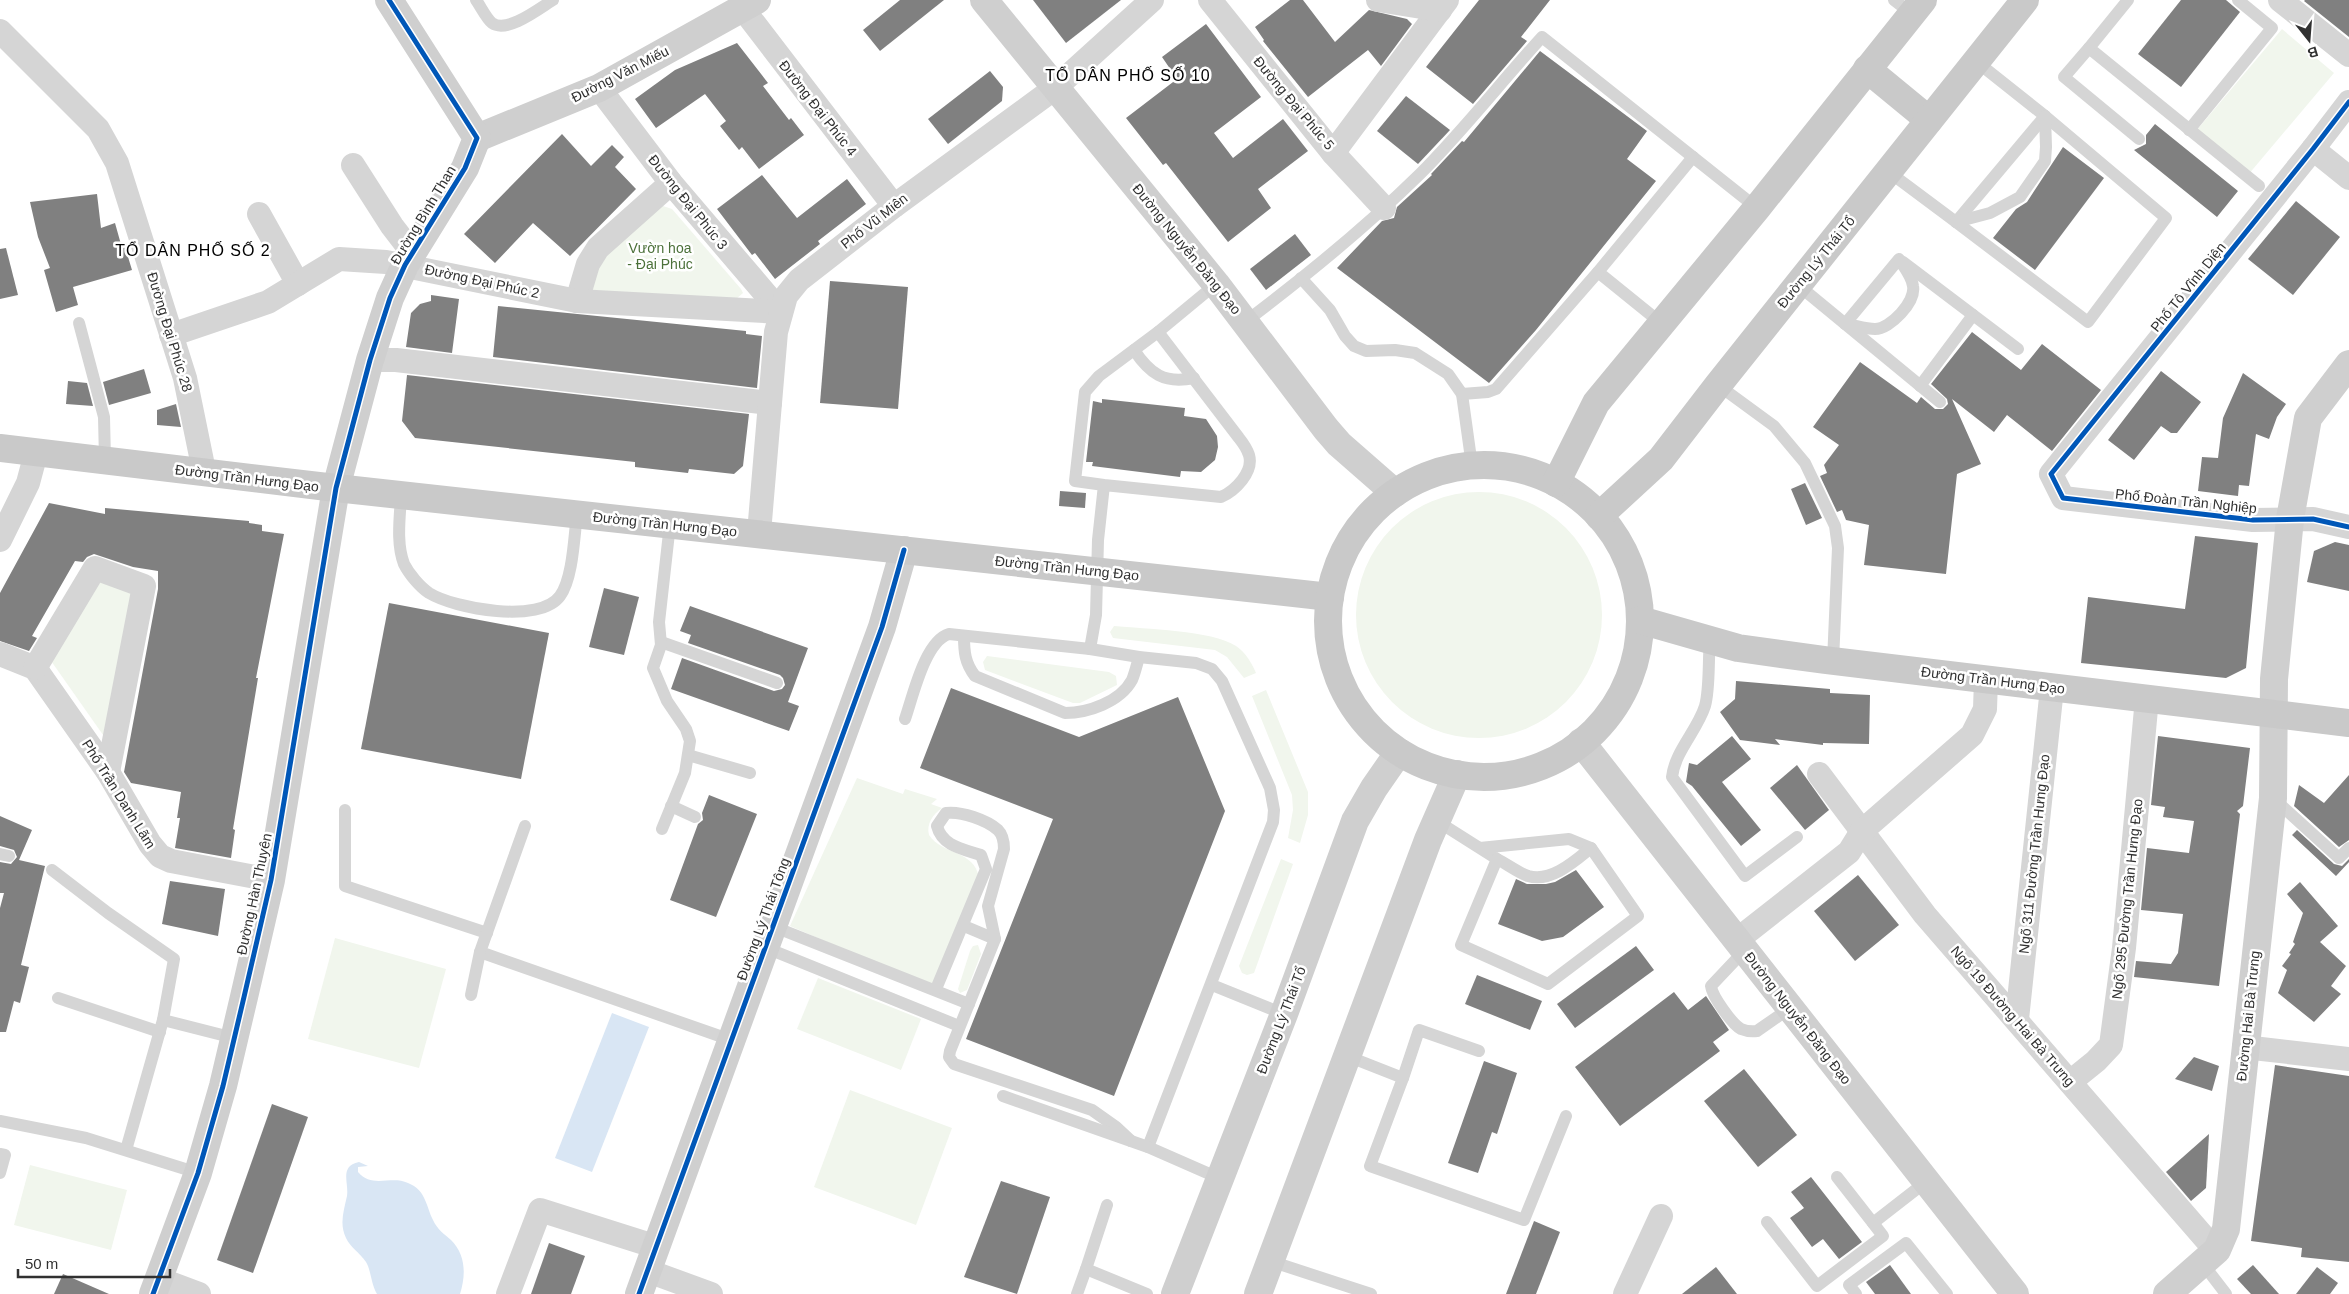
<svg xmlns="http://www.w3.org/2000/svg" width="2349" height="1294" viewBox="0 0 2349 1294" font-family="Helvetica,sans-serif">
  <style>
    .green { fill: #f1f6ed }
    .water { fill: #d9e6f4 }
    .building { fill: #808080 }
    .lines { fill: none; stroke-linecap: round; stroke-linejoin: round }
    .lane { stroke: #d5d5d5; stroke-width: 12 }
    .street { stroke: #d5d5d5; stroke-width: 24 }
    .secondary { stroke: #cfcfcf; stroke-width: 28 }
    .primary { stroke: #c9c9c9; stroke-width: 28 }
    .cycleway-casing { stroke: #fff; stroke-width: 8 }
    .cycleway { stroke: #0057b8; stroke-width: 5 }
    .labels { text-anchor: middle; dominant-baseline: central; stroke-width: 5; stroke-linejoin: round; paint-order: stroke }
    .street-label { font-size: 14px; fill: #313131; stroke: #fff }
    .park-label { font-size: 14px; fill: #4c713a; stroke: #fff }
    .quarter-label { font-size: 16px; letter-spacing: 1px; fill: #000; stroke: #fff }
  </style>
  <rect width="100%" height="100%" fill="#fff"/>
  <g class="green">
    <path d="M2282 29 2334 73 2248 175 2196 131Z"/>
    <path d="M663 206 672 209 741 289 743 293 736 299 596 292 591 290 594 273 604 257 656 208Z"/>
    <circle cx="1479" cy="615" r="123"/>
    <path d="M99 576 133 590 108 742 49 658Z"/>
    <path d="M1114 626C1144 629 1212 630 1236 646 1245 652 1252 663 1256 673L1244 678 1227 657 1215 650 1113 638 1110 632Z"/>
    <path d="M987 656 1109 672 1116 676 1117 685 1080 703H1073L985 670 983 662Z"/>
    <path d="M1266 690 1308 792V815L1300 843 1288 838 1293 810 1292 795 1252 696Z"/>
    <path d="M857 778 903 794 905 789 937 799 931 804 942 808C933 814 926 824 929 835 942 855 975 850 979 878L936 989 790 926Z"/>
    <path d="M1281 859 1293 864 1254 973 1247 975 1242 973 1239 966Z"/>
    <path d="M335 938 446 969 419 1068 308 1039Z"/>
    <path d="M978 945 981 954 967 990 960 993 958 989 970 951 973 946Z"/>
    <path d="M818 978 921 1019 901 1070 797 1029Z"/>
    <path d="M850 1090 952 1128 916 1225 814 1187Z"/>
    <path d="M30 1165 127 1190 111 1250 14 1225Z"/>
  </g>
  <g class="water">
    <path d="M612 1013 649 1027 592 1172 555 1158Z"/>
    <path d="M359 1162 368 1166 358 1167V1172C372 1189 391 1175 408 1183 426 1190 426 1206 433 1220 437 1229 444 1234 451 1240 466 1255 466 1275 460 1294H377C371 1284 371 1270 366 1262 360 1253 350 1247 346 1238 339 1224 344 1210 347 1196 349 1183 339 1166 359 1162Z"/>
  </g>
  <g class="building">
    <path d="M900 0H944L880 51 863 30Z"/>
    <path d="M1033 0H1121L1066 43Z"/>
    <path d="M1290 0H1303L1335 42 1369 10 1407 19 1412 24 1381 66 1368 50 1308 97 1263 41 1264 40 1255 27Z"/>
    <path d="M1479 0H1550L1521 37 1527 41 1473 104 1426 67Z"/>
    <path d="M2181 0H2226L2240 12 2181 87 2138 54Z"/>
    <path d="M2305 0H2349V37L2304 1Z"/>
    <path d="M1206 24 1261 97 1214 133 1233 158 1283 119 1308 151 1258 189 1271 208 1228 242 1166 163 1163 165 1126 118 1177 79 1162 57Z"/>
    <path d="M737 43 768 83 763 86 789 120 791 118 804 135 759 169 742 147 739 150 720 126 726 121 705 94 656 128 635 99 675 70Z"/>
    <path d="M1540 51 1647 131 1627 159 1656 181 1536 330 1489 383 1337 268 1382 221 1394 218 1397 207 1432 175 1431 174 1462 141 1464 142Z"/>
    <path d="M990 71 1003 87 1002 101 948 144 928 119Z"/>
    <path d="M1406 96 1450 130 1418 164 1377 131Z"/>
    <path d="M2155 124 2238 191 2217 217 2134 150 2146 144V135Z"/>
    <path d="M562 134 591 166 612 145 624 157 615 167 636 189 570 256 533 223 495 263 464 234Z"/>
    <path d="M2063 147 2104 178 2035 270 1993 238 2016 209 2027 202Z"/>
    <path d="M762 175 797 218 847 179 866 204 818 241 820 244 775 279 755 253 752 255 717 209Z"/>
    <path d="M97 194 101 228 115 223 122 248 125 247 132 270 73 287 78 305 56 312 44 270 50 268 38 237 30 202Z"/>
    <path d="M2296 201 2340 237 2293 295 2248 259Z"/>
    <path d="M1295 234 1311 255 1266 290 1250 269Z"/>
    <path d="M6 248 18 295 0 299V249Z"/>
    <path d="M830 281 908 287 898 409 820 403Z"/>
    <path d="M431 295 459 299 452 353 406 347 411 313 420 304 431 301Z"/>
    <path d="M498 306 746 331V334L762 336 757 388 493 357Z"/>
    <path d="M1972 332 2021 370 2042 344 2101 390 2052 451 2007 415 1994 432 1952 399 1981 464 1957 474 1946 574 1864 565 1869 525 1846 520 1842 510 1837 512 1820 476 1827 473 1824 465 1839 445 1813 427 1860 362 1917 403 1921 397 1935 409H1943L1948 404 1947 399 1931 384Z"/>
    <path d="M144 369 151 393 109 405 103 382Z"/>
    <path d="M2161 371 2201 402 2177 433H2171L2161 426 2134 460 2108 440Z"/>
    <path d="M2243 373 2286 404 2277 417 2269 439 2256 434 2249 486 2239 485 2238 496 2198 491 2202 457 2218 458 2223 418Z"/>
    <path d="M407 375 749 414 743 466 734 474 689 469 688 473 635 467V462L415 438 402 421Z"/>
    <path d="M68 381 87 383 93 406 66 404Z"/>
    <path d="M1102 399 1185 408 1184 416 1206 419 1217 436 1218 447 1215 460 1201 472 1181 471 1180 477 1092 466 1093 462H1086L1093 401 1102 403Z"/>
    <path d="M176 404 181 427 157 425V410Z"/>
    <path d="M1805 483 1822 518 1806 525 1791 489Z"/>
    <path d="M1060 491 1086 493 1085 508 1059 506Z"/>
    <path d="M49 503 105 514V508L249 521V523L262 525V531L284 534 256 678H258L233 829 235 830 231 858 175 848 180 818H177L181 792 131 783 124 772 158 589V571L133 567 94 554 87 557 83 562 75 561 32 636 37 638 29 651 0 641V593Z"/>
    <path d="M2195 536 2258 543 2246 668 2226 678 2081 663 2088 597 2185 609Z"/>
    <path d="M2335 542 2349 545V591L2307 582 2314 551Z"/>
    <path d="M604 588 639 597 624 655 589 647Z"/>
    <path d="M389 603 549 633 521 779 361 749Z"/>
    <path d="M690 606 808 648 788 702 799 706 789 731 671 689 682 658 774 691 782 689 785 685 783 678 780 675 688 643 691 635 680 631Z"/>
    <path d="M1736 681 1830 689V693L1870 695 1869 744 1823 743V745L1775 739 1780 745 1740 740 1720 712 1735 699Z"/>
    <path d="M951 688 1079 737 1178 697 1225 811 1114 1096 966 1039 1053 819 920 768Z"/>
    <path d="M1732 736 1751 759 1722 782 1761 830 1741 846 1692 786 1686 782 1689 763 1697 765Z"/>
    <path d="M2158 736 2250 748 2243 806 2237 811 2240 814 2219 986 2134 977 2136 961 2171 964 2178 953 2183 914 2141 910 2147 848 2189 853 2194 821 2163 817 2165 807 2151 805Z"/>
    <path d="M1797 765 1829 810 1805 830 1770 788Z"/>
    <path d="M2349 775V840L2339 847 2294 806 2299 785 2324 803Z"/>
    <path d="M709 795 757 814 716 917 670 900 698 824 703 820 702 813Z"/>
    <path d="M0 816 32 830 19 860 45 866 21 965 29 967 20 1003 14 1001 6 1032H0V908L4 893H0V862L11 864 17 857 14 850 0 846Z"/>
    <path d="M2297 830 2334 864 2342 866 2349 859V862L2336 876 2292 835Z"/>
    <path d="M1576 870 1604 907 1563 937 1542 941 1498 924 1516 879 1527 884H1546L1555 882Z"/>
    <path d="M1858 875 1899 925 1855 961 1814 911Z"/>
    <path d="M170 881 225 889 218 936 162 924Z"/>
    <path d="M2300 882 2338 926 2320 942 2346 966 2331 986 2341 994 2314 1022 2278 993 2287 970 2282 966 2291 954 2289 953 2295 944 2293 942 2303 913 2287 894Z"/>
    <path d="M1636 946 1654 970 1575 1028 1557 1004Z"/>
    <path d="M1477 975 1542 1001 1530 1030 1465 1004Z"/>
    <path d="M1674 992 1688 1010 1706 996 1729 1030 1713 1042 1720 1051 1620 1126 1575 1067Z"/>
    <path d="M2194 1057 2219 1066 2212 1091 2175 1079Z"/>
    <path d="M1484 1061 1517 1073 1497 1134 1492 1132 1478 1173 1448 1163Z"/>
    <path d="M2275 1065 2349 1076V1262L2301 1257 2302 1248 2251 1241Z"/>
    <path d="M1744 1069 1797 1135 1758 1167 1704 1101Z"/>
    <path d="M272 1104 308 1117 253 1273 217 1260Z"/>
    <path d="M2209 1134 2206 1188 2191 1201 2166 1172Z"/>
    <path d="M1811 1177 1862 1242 1839 1259 1823 1239 1812 1247 1790 1218 1804 1208 1791 1192Z"/>
    <path d="M1001 1181 1050 1197 1017 1294 964 1277Z"/>
    <path d="M1534 1221 1560 1232 1536 1294H1506Z"/>
    <path d="M549 1243 585 1256 571 1294H531Z"/>
    <path d="M1890 1265 1911 1294H1875L1866 1282Z"/>
    <path d="M2253 1265 2279 1294H2251L2237 1279Z"/>
    <path d="M1716 1267 1737 1294H1682Z"/>
    <path d="M2317 1267 2338 1283 2330 1294H2296Z"/>
    <path d="M63 1274 109 1294H54Z"/>
  </g>
  <g class="lines">
    <g class="lane">
      <path d="M476 0C481 7 486 18 492 23 507 34 540 8 553 0"/>
      <path d="M1894 0 1912 14"/>
      <path d="M2128 0 2089 48 2259 186"/>
      <path d="M2089 48 2064 77 2139 139"/>
      <path d="M2189 130 2272 28 2238 0"/>
      <path d="M1889 172 1956 222 2045 116 1977 62"/>
      <path d="M1956 222 2088 322 2166 218 2045 116"/>
      <path d="M1956 222 1990 213 2020 197 2045 161 2046 147 2045 116"/>
      <path d="M1899 259C1904 267 1912 277 1913 286 1916 302 1890 329 1875 329 1865 329 1854 325 1845 324Z"/>
      <path d="M1903 262 2018 349"/>
      <path d="M1301 278 1330 310 1345 336 1354 346 1366 351 1395 350 1415 353 1448 374 1462 394 1472 466"/>
      <path d="M1798 285 1940 402"/>
      <path d="M1245 322C1306 276 1365 228 1420 174 1463 131 1501 82 1542 37L1757 208"/>
      <path d="M79 323 104 417 105 460"/>
      <path d="M1661 323 1598 272 1693 157"/>
      <path d="M1158 332 1216 284"/>
      <path d="M1134 350C1150 374 1164 384 1194 378"/>
      <path d="M1718 385 1774 426 1805 463 1835 526 1838 548 1833 661"/>
      <path d="M1920 386 1973 315"/>
      <path d="M1462 394 1488 392 1496 389 1598 272"/>
      <path d="M401 496C400 517 396 543 404 564 409 574 420 587 429 593 455 609 540 624 560 596 573 578 574 537 577 514"/>
      <path d="M964 636C964 652 965 663 975 676L1065 713C1088 713 1120 702 1132 680 1135 673 1137 664 1139 657"/>
      <path d="M1710 640C1708 660 1710 688 1705 706 1697 731 1675 751 1672 777L1745 876 1797 837"/>
      <path d="M661 642 777 683"/>
      <path d="M1090 649 1096 615 1098 540 1104 485 1221 497C1235 491 1254 472 1249 455 1247 449 1243 443 1239 438L1158 332 1099 376 1085 392 1075 481 1104 485"/>
      <path d="M905 719C913 696 925 641 949 634L1090 649 1139 657 1196 663 1212 669 1222 681 1270 788 1274 810 1273 822 1148 1147"/>
      <path d="M688 755 750 773"/>
      <path d="M2273 798 2339 858 2349 848"/>
      <path d="M671 806 695 817"/>
      <path d="M345 810V886L487 933"/>
      <path d="M1437 821 1497 859 1461 945 1548 984 1638 916 1591 848 1569 839 1480 848"/>
      <path d="M525 826 480 952 731 1040"/>
      <path d="M662 829 685 773 690 741 686 729 667 701 653 668 661 645 659 622 670 524"/>
      <path d="M0 854 9 856"/>
      <path d="M1497 859C1507 864 1517 872 1528 876 1551 883 1575 861 1591 848"/>
      <path d="M52 870 108 913 174 959 163 1020"/>
      <path d="M772 926 969 1004"/>
      <path d="M964 926 995 939"/>
      <path d="M764 947 959 1026"/>
      <path d="M1745 950 1711 986C1712 996 1732 1024 1741 1029 1746 1031 1751 1032 1757 1031L1790 1008"/>
      <path d="M1212 985 1284 1014"/>
      <path d="M936 989 986 869 981 855C963 849 942 846 937 826L946 813C961 811 987 820 998 830 1003 835 1004 843 1004 849L988 906 995 939 950 1051 949 1057 954 1064 1092 1110 1116 1127 1131 1141"/>
      <path d="M471 995 480 952"/>
      <path d="M58 998 160 1032"/>
      <path d="M1347 1056 1403 1078 1370 1166 1524 1220 1566 1116"/>
      <path d="M1403 1078 1419 1030 1479 1051"/>
      <path d="M1003 1096 1148 1147 1221 1179"/>
      <path d="M0 1121 86 1138 198 1173"/>
      <path d="M126 1150 163 1020 234 1038"/>
      <path d="M0 1154 5 1155 0 1173"/>
      <path d="M1837 1177 1873 1223 1927 1181"/>
      <path d="M1107 1205 1086 1269 1147 1294"/>
      <path d="M1767 1222 1817 1286 1883 1236 1873 1223"/>
      <path d="M1270 1261 1371 1294"/>
      <path d="M2203 1264 2226 1294"/>
      <path d="M1077 1294 1086 1269"/>
      <path d="M1856 1294 1849 1285 1906 1243 1947 1294"/>
    </g>
    <g class="street">
      <path d="M1210 0 1333 153 1447 0"/>
      <path d="M1378 0 1440 10"/>
      <path d="M2280 0 2349 55"/>
      <path d="M743 9 894 206"/>
      <path d="M0 31 98 129 117 163 185 378 202 461 201 473"/>
      <path d="M599 88 671 183 781 312"/>
      <path d="M2349 102 2313 149 2051 474 2063 498 2253 520 2313 519 2349 527"/>
      <path d="M2313 149 2349 178"/>
      <path d="M1333 153 1384 208"/>
      <path d="M353 165 392 226 412 252"/>
      <path d="M259 214 298 284"/>
      <path d="M577 301 588 264 598 248 671 183"/>
      <path d="M171 335 268 302 339 259 386 262 577 301 781 312"/>
      <path d="M370 360H396L770 403"/>
      <path d="M759 533 776 332 786 296 799 280 894 206 1055 88 1152 0"/>
      <path d="M0 540 28 483 36 453"/>
      <path d="M0 654 35 668 108 772 150 844 160 856 171 861 271 880"/>
      <path d="M35 668 95 568 144 586 108 772"/>
      <path d="M1819 774 1925 915 2216 1251"/>
      <path d="M1737 940 1849 852 1862 831 1972 735 1985 709 1986 680"/>
      <path d="M2017 1019 2052 688"/>
      <path d="M2244 1047 2349 1059"/>
      <path d="M2070 1082 2096 1061 2111 1045 2124 948 2147 698"/>
      <path d="M648 1271 711 1294"/>
      <path d="M159 1279 199 1294"/>
      <path d="M508 1294 540 1210 657 1247"/>
      <path d="M1625 1294 1661 1216"/>
    </g>
    <g class="secondary">
      <path d="M984 0 1216 284 1326 429 1339 444 1395 493"/>
      <path d="M477 138 599 88 757 0"/>
      <path d="M1581 742 2015 1294"/>
      <path d="M153 1294 198 1173 223 1086 244 997 271 880 336 488 370 360 390 298 405 265 465 168 477 138 389 0"/>
      <path d="M639 1294 882 627 904 550"/>
      <path d="M1175 1294 1284 1014 1355 821 1374 788 1399 752"/>
      <path d="M1258 1294 1428 840 1457 774"/>
      <path d="M2167 1294 2217 1250 2226 1229 2273 798 2274 679 2290 519 2308 418 2349 364"/>
    </g>
    <g class="primary">
      <path d="M1867 69 1929 120"/>
      <path d="M0 448 336 488 1330 597"/>
      <circle cx="1484" cy="621" r="156"/>
      <path d="M1556 483 1596 403 1757 208 1923 0"/>
      <path d="M1599 516 1661 459 1718 385 2025 0"/>
      <path d="M1640 620 1738 648 1825 660 2349 723"/>
    </g>
    <defs>
      <g id="cycleway">
        <path d="M2349 102 2313 149 2051 474 2063 498 2253 520 2313 519 2349 527"/>
        <path d="M153 1294 198 1173 223 1086 244 997 271 880 336 488 370 360 390 298 405 265 465 168 477 138 389 0"/>
        <path d="M639 1294 882 627 904 550"/>
      </g>
    </defs>
    <use href="#cycleway" class="cycleway-casing"/>
    <use href="#cycleway" class="cycleway"/>
  </g>
  <g class="labels">
    <g class="street-label">
      <text transform="translate(620 74) rotate(-27)">Đường Văn Miếu</text>
      <text transform="translate(1294 103) rotate(50)">Đường Đại Phúc 5</text>
      <text transform="translate(818 108) rotate(52)">Đường Đại Phúc 4</text>
      <text transform="translate(688 202) rotate(51)">Đường Đại Phúc 3</text>
      <text transform="translate(423 215) rotate(-59)">Đường Bình Than</text>
      <text transform="translate(874 221) rotate(-38)">Phố Vũ Miên</text>
      <text transform="translate(1187 249) rotate(51)">Đường Nguyễn Đăng Đạo</text>
      <text transform="translate(1816 262) rotate(-51)">Đường Lý Thái Tổ</text>
      <text transform="translate(482 281) rotate(12)">Đường Đại Phúc 2</text>
      <text transform="translate(2188 287) rotate(-51)">Phố Tô Vĩnh Diện</text>
      <text transform="translate(170 332) rotate(73)">Đường Đại Phúc 28</text>
      <text transform="translate(247 478) rotate(7)">Đường Trần Hưng Đạo</text>
      <text transform="translate(2186 501) rotate(6)">Phố Đoàn Trần Nghiệp</text>
      <text transform="translate(665 524) rotate(6)">Đường Trần Hưng Đạo</text>
      <text transform="translate(1067 568) rotate(6)">Đường Trần Hưng Đạo</text>
      <text transform="translate(1993 680) rotate(7)">Đường Trần Hưng Đạo</text>
      <text transform="translate(119 794) rotate(58)">Phố Trần Danh Lãm</text>
      <text transform="translate(2034 854) rotate(-84)">Ngõ 311 Đường Trần Hưng Đạo</text>
      <text transform="translate(254 894) rotate(-78)">Đường Hàn Thuyên</text>
      <text transform="translate(2127 899) rotate(-84)">Ngõ 295 Đường Trần Hưng Đạo</text>
      <text transform="translate(763 919) rotate(-70)">Đường Lý Thái Tông</text>
      <text transform="translate(2013 1016) rotate(49)">Ngõ 19 Đường Hai Bà Trưng</text>
      <text transform="translate(2248 1016) rotate(-84)">Đường Hai Bà Trưng</text>
      <text transform="translate(1798 1018) rotate(52)">Đường Nguyễn Đăng Đạo</text>
      <text transform="translate(1281 1020) rotate(-69)">Đường Lý Thái Tổ</text>
    </g>
    <g class="park-label">
      <text x="660" y="248">Vườn hoa<tspan x="660" dy="16">- Đại Phúc</tspan></text>
    </g>
    <g class="quarter-label">
      <text x="1128" y="75">TỔ DÂN PHỐ SỐ 10</text>
      <text x="193" y="250">TỔ DÂN PHỐ SỐ 2</text>
    </g>
  </g>
  <g transform="translate(2309 40) rotate(163)" stroke="#ffffff" stroke-width="4" paint-order="stroke">
  <path d="M0-4L9 19L0 12L-9 19Z" fill="#313131"/>
  <text y="-8" font-size="14" font-weight="bold" text-anchor="middle" fill="#313131">B</text>
  </g>
  <path d="M18 1269v8h152v-8" fill="none" stroke="#313131" stroke-width="2.5"/>
  <text x="25" y="1269" font-size="15" fill="#313131" stroke="#ffffff" stroke-width="4" paint-order="stroke">50 m</text>
</svg>
